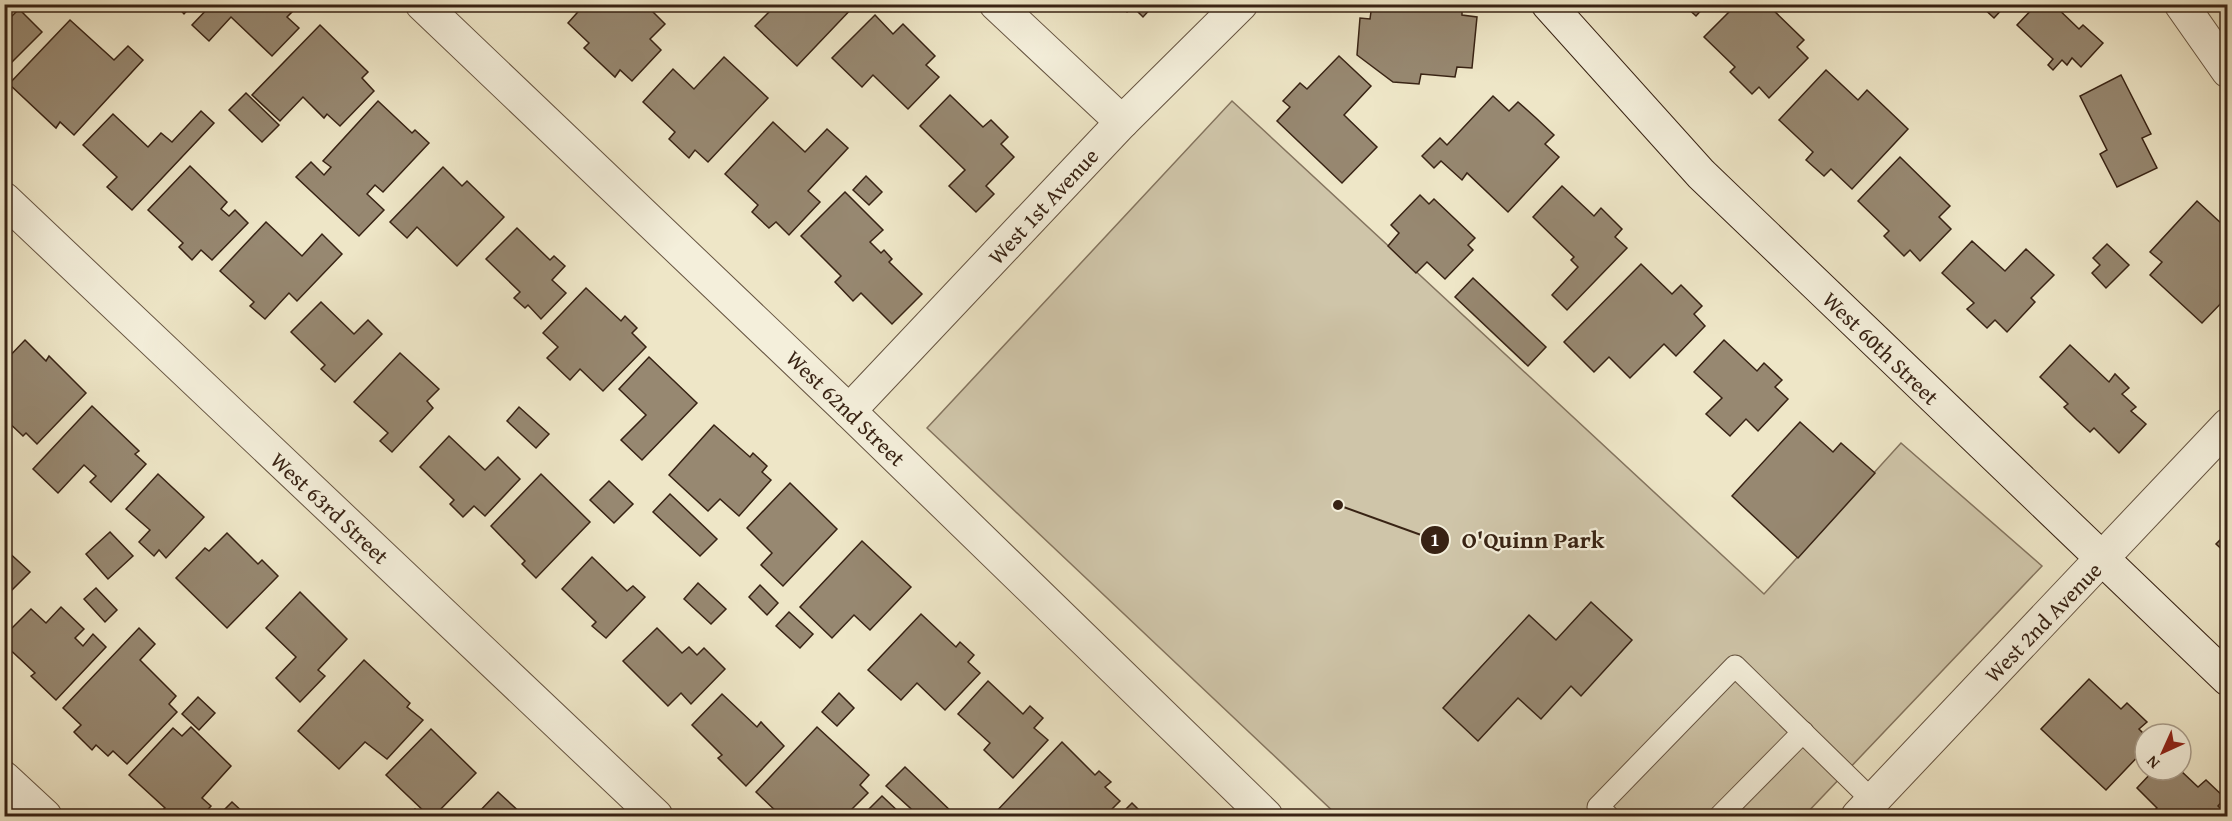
<svg xmlns="http://www.w3.org/2000/svg" width="2232" height="821" viewBox="0 0 2232 821" font-family="'Gentium Book Plus',serif">
  <style>
    .green { fill: #cfc5a9; stroke: #84745e; stroke-width: 1.5 }
    .building { fill: #978871; stroke: #382314; stroke-width: 1.5 }
    .lines { fill: none; stroke-linecap: round; stroke-linejoin: round }
    .lane-casing { stroke: #665441; stroke-width: 23 }
    .street-casing { stroke: #665441; stroke-width: 35 }
    .secondary-casing { stroke: #382314; stroke-width: 35 }
    .lane { stroke: #f4efdb; stroke-width: 21 }
    .street { stroke: #f4efdb; stroke-width: 33 }
    .secondary { stroke: #f4efdb; stroke-width: 33 }
    .labels { text-anchor: middle; dominant-baseline: central; stroke-width: 4.5; stroke-linejoin: round; paint-order: stroke }
    .street-label { font-size: 22px; fill: #382314; stroke: #f4efdb }
    .leader { fill: none; stroke: #382314; stroke-width: 2 }
    .callout-dot { fill: #382314; stroke: #f4efdb; stroke-width: 2 }
    .mark-label { font-size: 18px; text-anchor: middle; font-weight: bold; fill: #fff }
    .callout-label { font-size: 24px; text-anchor: middle; font-weight: bold; fill: #382314; stroke: #f4efdb; stroke-width: 4.5; stroke-linejoin: round; paint-order: stroke }
  </style>
  <rect width="100%" height="100%" fill="#eee6c7"/>
  <filter id="stains"><feTurbulence type="fractalNoise" baseFrequency=".00333" numOctaves="4"/><feColorMatrix values="0 0 0 0 .2 0 0 0 0 .09 0 0 0 0 .02 0 0 0 .5 -.17"/></filter>
  <radialGradient id="worn" r=".72"><stop offset=".6" stop-color="#630" stop-opacity="0"/><stop offset="1" stop-color="#630" stop-opacity=".3"/></radialGradient>
  <path class="green" d="M1232 101 1764 594 1901 443 2042 566 1804 816H1338L927 428Z"/>
  <g class="building">
    <path d="M175 4H193L184 14Z"/>
    <path d="M212 4H288L294 10 287 17 299 28 272 56 231 17 209 41 192 25Z"/>
    <path d="M585 4H645L665 24 650 39 661 50 632 81 620 70 615 77 584 48 589 43 568 23Z"/>
    <path d="M777 4H856L797 66 755 26Z"/>
    <path d="M1119 4H1155L1143 17 1132 6 1127 12Z"/>
    <path d="M1372 4H1445V8L1462 10V15L1477 17 1472 68 1457 67 1455 77 1421 74 1419 84 1393 82 1357 55 1360 18 1370 19Z"/>
    <path d="M1669 4H1683L1676 11Z"/>
    <path d="M1683 4H1707L1696 16Z"/>
    <path d="M1737 4H1767L1804 40 1797 47 1808 58 1769 98 1759 87 1752 94 1730 72 1735 67 1704 37Z"/>
    <path d="M1979 4H2007L1994 18Z"/>
    <path d="M2037 4H2053L2079 29 2083 25 2103 43 2081 67 2072 58 2067 65 2062 60 2053 70 2048 65 2053 59 2017 25Z"/>
    <path d="M4 8 12 16 19 9 42 32 4 70Z"/>
    <path d="M875 15 893 34 903 24 935 56 926 65 939 77 908 109 873 75 862 87 832 58Z"/>
    <path d="M70 20 114 60 128 46 143 60 74 135 60 122 56 128 9 84Z"/>
    <path d="M320 25 368 72 362 78 374 91 340 126 327 114 324 118 303 97 280 121 252 95Z"/>
    <path d="M1339 56 1371 86 1344 115 1377 147 1342 183 1277 121 1290 107 1283 101 1300 83 1307 89Z"/>
    <path d="M724 57 768 98 708 162 695 150 689 158 669 139 675 132 643 102 673 69 694 89Z"/>
    <path d="M1826 70 1858 100 1867 90 1908 129 1852 189 1831 169 1824 176 1806 160 1813 152 1779 120Z"/>
    <path d="M2121 75 2151 134 2142 138 2157 168 2117 187 2100 154 2107 150 2080 96Z"/>
    <path d="M246 93 279 125 262 142 229 110Z"/>
    <path d="M950 95 983 127 991 120 1008 137 1001 144 1014 157 986 186 994 194 976 212 949 186 965 170 920 126Z"/>
    <path d="M1493 96 1509 111 1518 102 1536 118 1554 135 1545 144 1559 157 1508 212 1467 173 1462 180 1441 161 1434 168 1422 156 1440 138 1447 145Z"/>
    <path d="M378 101 412 133 415 130 429 143 383 192 375 185 367 194 384 210 359 236 296 177 311 162 324 175 331 167 323 161Z"/>
    <path d="M201 111 214 123 132 210 107 187 117 177 83 145 113 114 148 147 161 133 172 142Z"/>
    <path d="M773 122 805 152 827 129 848 148 808 191 820 202 789 235 776 222 769 228 752 212 758 205 725 174Z"/>
    <path d="M1900 157 1950 206 1939 217 1951 229 1920 261 1910 250 1904 256 1884 236 1889 231 1858 201Z"/>
    <path d="M190 166 227 202 221 209 229 216 235 210 248 223 212 260 201 250 192 260 179 247 183 243 148 210Z"/>
    <path d="M443 167 462 186 467 181 504 217 457 266 417 227 407 238 390 222Z"/>
    <path d="M866 176 882 192 869 205 853 190Z"/>
    <path d="M1562 186 1594 216 1601 208 1622 229 1615 237 1627 248 1567 310 1552 295 1578 267 1571 260 1574 257 1533 217Z"/>
    <path d="M845 192 883 230 870 242 881 253 884 250 892 259 889 262 922 294 892 324 861 293 853 301 835 282 841 276 801 236Z"/>
    <path d="M1420 195 1429 204 1434 199 1475 238 1468 245 1473 250 1445 279 1427 262 1416 273 1388 246 1399 233 1391 225Z"/>
    <path d="M2197 201 2222 224 2228 218V296L2202 323 2150 275 2162 262 2150 252Z"/>
    <path d="M266 222 302 256 322 234 342 254 297 301 289 293 265 319 250 306 254 302 220 271Z"/>
    <path d="M517 228 550 260 554 256 565 266 552 280 566 293 541 319 528 305 525 308 514 298 520 292 486 259Z"/>
    <path d="M1972 241 2005 271 2026 249 2054 275 2031 298 2035 302 2007 332 1995 320 1987 328 1967 309 1974 303 1942 273Z"/>
    <path d="M2107 244 2129 265 2106 288 2092 273 2100 265 2093 258Z"/>
    <path d="M1641 264 1672 294 1681 285 1702 306 1694 314 1705 326 1676 356 1664 344 1630 378 1609 357 1594 372 1564 342Z"/>
    <path d="M1473 278 1546 347 1528 366 1455 297Z"/>
    <path d="M586 288 621 321 625 316 637 328 632 333 646 347 603 391 580 369 570 380 547 358 558 347 543 333Z"/>
    <path d="M321 302 354 334 368 320 382 334 335 382 321 369 325 365 291 332Z"/>
    <path d="M25 340 46 361 49 356 86 393 37 444 26 433 23 436 4 418V362Z"/>
    <path d="M1724 340 1757 371 1764 363 1782 380 1775 387 1788 399 1758 431 1746 419 1730 436 1706 414 1722 398 1694 372Z"/>
    <path d="M2070 345 2109 382 2115 374 2129 388 2122 394 2136 407 2131 411 2146 424 2119 453 2094 428 2090 432 2077 420 2064 407 2068 404 2040 377Z"/>
    <path d="M400 353 439 389 427 401 433 408 392 452 380 441 388 433 354 402Z"/>
    <path d="M649 357 697 403 642 460 621 440 646 415 619 389Z"/>
    <path d="M92 406 139 451 135 454 146 464 111 502 90 482 96 476 84 465 58 493 33 469Z"/>
    <path d="M519 407 549 434 536 448 507 421Z"/>
    <path d="M1800 422 1833 452 1841 443 1875 473 1798 558 1732 496Z"/>
    <path d="M714 425 750 457 753 453 767 466 762 472 771 480 739 516 720 499 708 511 669 475Z"/>
    <path d="M449 436 485 470 498 457 520 479 485 516 474 506 463 517 450 504 454 500 420 467Z"/>
    <path d="M158 474 204 517 166 558 159 550 154 556 139 542 150 530 126 509Z"/>
    <path d="M541 474 590 522 536 578 522 564 525 561 491 526Z"/>
    <path d="M609 481 633 504 614 523 590 500Z"/>
    <path d="M790 483 837 529 783 586 761 565 772 553 747 528Z"/>
    <path d="M670 494 717 539 700 556 653 512Z"/>
    <path d="M110 532 133 556 108 579 86 554Z"/>
    <path d="M2228 532V555L2216 544Z"/>
    <path d="M227 533 258 564 262 560 278 576 227 628 176 578 205 548 209 551Z"/>
    <path d="M862 541 911 587 870 630 854 615 832 638 800 607Z"/>
    <path d="M4 548 30 572 4 598Z"/>
    <path d="M592 557 627 591 633 586 645 597 606 638 592 626 596 622 562 589Z"/>
    <path d="M698 583 726 609 711 624 684 599Z"/>
    <path d="M760 585 778 603 767 615 749 597Z"/>
    <path d="M96 588 117 610 105 622 84 599Z"/>
    <path d="M300 592 347 639 318 670 325 676 300 702 276 678 296 657 266 628Z"/>
    <path d="M1591 602 1632 640 1581 696 1571 686 1541 719 1518 698 1478 741 1443 708 1529 615 1556 640Z"/>
    <path d="M61 607 84 629 75 638 83 646 93 634 106 647 56 700 31 676 35 673 4 644V636L31 609 46 623Z"/>
    <path d="M789 612 813 634 800 648 776 626Z"/>
    <path d="M921 614 956 647 960 642 974 655 968 662 980 673 945 710 917 683 901 700 868 670Z"/>
    <path d="M139 628 155 644 140 660 176 696 169 704 177 712 127 764 113 751 108 756 96 745 92 750 74 732 81 725 63 708Z"/>
    <path d="M657 628 682 653 689 647 697 655 704 648 725 669 691 704 681 693 668 706 623 661Z"/>
    <path d="M364 660 410 703 407 707 423 720 387 759 365 742 339 769 298 731Z"/>
    <path d="M2089 679 2121 709 2127 703 2147 722 2139 729 2145 735V749L2106 790 2041 729Z"/>
    <path d="M988 681 1023 714 1030 706 1043 718 1034 728 1048 740 1013 778 984 750 990 743 958 714Z"/>
    <path d="M839 693 854 708 837 726 822 712Z"/>
    <path d="M722 694 757 727 761 722 784 746 746 786 718 758 722 755 692 725Z"/>
    <path d="M198 697 215 713 199 730 182 714Z"/>
    <path d="M191 727 231 766 202 798 211 806 202 816H166L161 811 165 808 129 775 173 728 182 736Z"/>
    <path d="M817 727 869 775 860 785 868 793 845 816H781L756 792Z"/>
    <path d="M431 729 476 773 434 816H429L386 775Z"/>
    <path d="M1062 742 1095 775 1099 771 1111 782 1105 787 1120 801 1105 816H992Z"/>
    <path d="M905 767 956 816H934L928 811 919 816 886 786Z"/>
    <path d="M2154 770H2180L2198 787 2206 780 2225 798 2218 806 2228 816H2149L2157 808 2137 788Z"/>
    <path d="M498 792 524 816H475Z"/>
    <path d="M882 796 903 816H862Z"/>
    <path d="M232 802 247 816H218Z"/>
    <path d="M1132 803 1145 816H1119Z"/>
    <path d="M415 809 422 816H408Z"/>
  </g>
  <g class="lines">
    <defs>
      <g id="lane">
        <path d="M1608 816 1598 807 1735 666 1873 801"/>
        <path d="M1720 816 1803 732"/>
      </g>
      <g id="street">
        <path d="M422 4 849 411 1266 816"/>
        <path d="M996 4 1122 122"/>
        <path d="M2181 4 2228 71"/>
        <path d="M4 199 656 816"/>
        <path d="M849 411 1122 122 1241 4"/>
        <path d="M4 778 45 816"/>
        <path d="M1858 816 2228 425"/>
      </g>
      <path id="secondary" d="M1548 4 1701 174 2228 679"/>
    </defs>
    <use href="#lane" class="lane-casing"/>
    <use href="#street" class="street-casing"/>
    <use href="#secondary" class="secondary-casing"/>
    <use href="#lane" class="lane"/>
    <use href="#street" class="street"/>
    <use href="#secondary" class="secondary"/>
  </g>
  <g class="labels">
    <g class="street-label">
      <text transform="translate(1043 206) rotate(-47)">West 1st Avenue</text>
      <text transform="translate(1881 348) rotate(44)">West 60th Street</text>
      <text transform="translate(846 408) rotate(44)">West 62nd Street</text>
      <text transform="translate(330 508) rotate(43)">West 63rd Street</text>
      <text transform="translate(2043 622) rotate(-46)">West 2nd Avenue</text>
    </g>
  </g>
  <path class="leader" d="M1338 505L1435 540"/>
  <g class="callout-dot">
    <circle cx="1338" cy="505" r="6"/>
    <circle cx="1435" cy="540" r="15"/>
  </g>
  <g class="mark-label">
    <text x="1435" y="546">1</text>
  </g>
  <g class="callout-label">
    <text x="1533" y="548">O'Quinn Park</text>
  </g>
  <rect width="2232" height="821" fill="none" stroke="#eee6c7" stroke-width="24"/>
  <rect x="6" y="6" width="2220" height="809" fill="none" stroke="#382314" stroke-width="3"/>
  <rect x="12" y="12" width="2208" height="797" fill="none" stroke="#382314" stroke-width="1.5"/>
  <g transform="translate(2163 752) rotate(225)"><circle r="28" fill="#f4efdb" stroke="#a99d8b" stroke-width="1.5"/>
  <path d="M0-4.5L10 22L0 15L-10 22Z" fill="#8f2418"/>
  <text y="-9" font-size="16" font-weight="bold" text-anchor="middle" fill="#382314">N</text>
  </g>
  <rect width="100%" height="100%" filter="url(#stains)"/>
  <rect width="100%" height="100%" fill="url(#worn)"/>
</svg>
